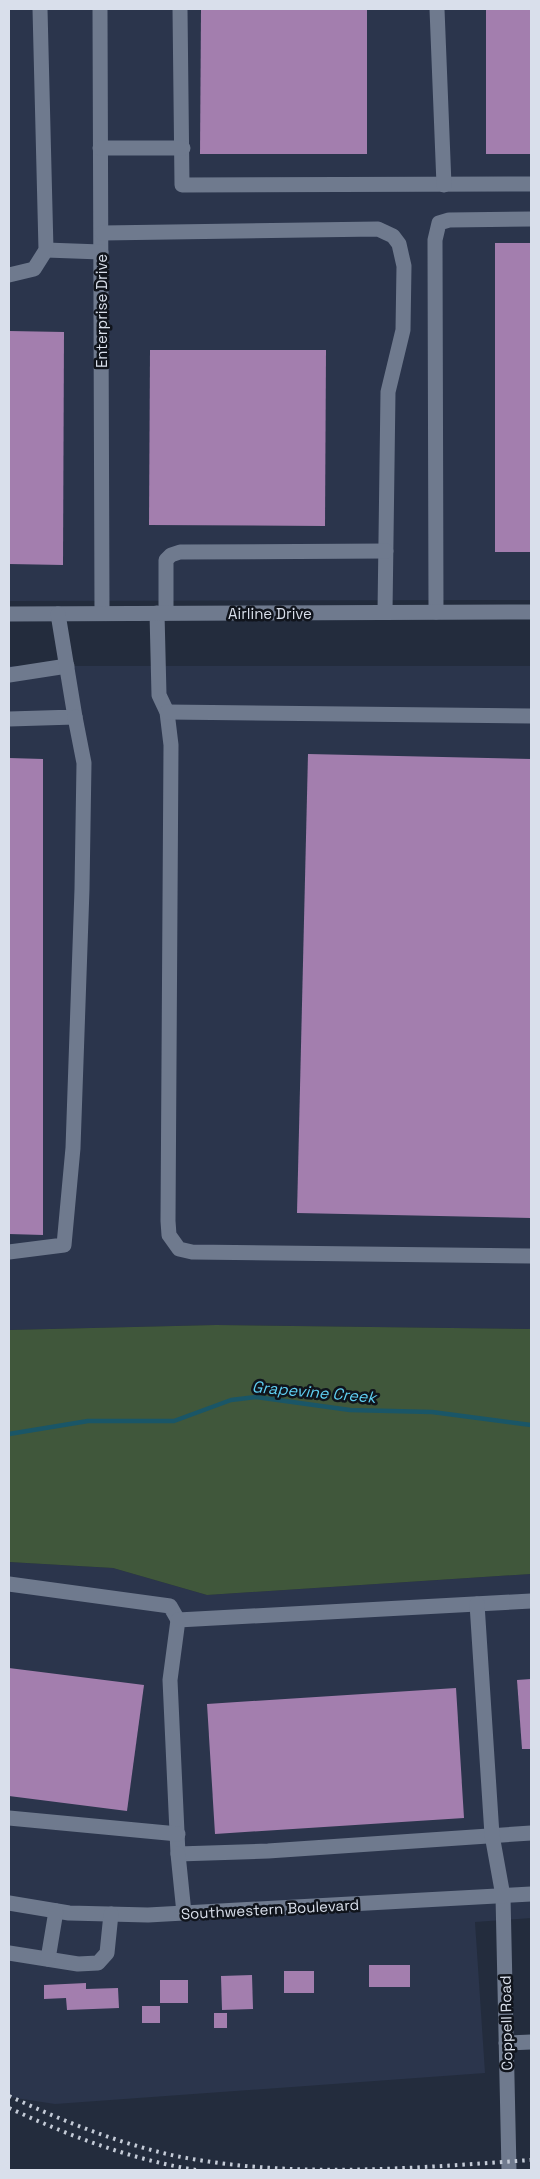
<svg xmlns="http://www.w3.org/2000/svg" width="540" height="2179" viewBox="0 0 540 2179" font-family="'Space Grotesk',sans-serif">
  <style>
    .built { fill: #2b354c }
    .green { fill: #40573b }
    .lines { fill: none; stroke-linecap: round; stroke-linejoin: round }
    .stream { stroke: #1a5667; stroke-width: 4.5 }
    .building { fill: #a37eae }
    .minor { stroke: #6f7a8e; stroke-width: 15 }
    .rail { stroke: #c4cbd7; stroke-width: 4; stroke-dasharray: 2.5 5; stroke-linecap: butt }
    .labels { text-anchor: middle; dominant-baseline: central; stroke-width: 5; stroke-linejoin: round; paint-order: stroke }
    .street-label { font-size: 15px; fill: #d9dfeb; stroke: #10141c }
    .water-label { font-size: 16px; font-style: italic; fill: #5fcef1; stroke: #10141c }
  </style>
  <rect width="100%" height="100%" fill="#232c3d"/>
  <g class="built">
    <path d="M9 9H531V600L9 601Z"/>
    <path d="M9 666H531V1329L216 1325 9 1330Z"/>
    <path d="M9 1562 113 1568 207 1595 531 1574V1918L475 1922 485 2073 55 2104 9 2097Z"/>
  </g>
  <path class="green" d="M216 1325 531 1329V1574L207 1595 113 1568 9 1562V1330Z"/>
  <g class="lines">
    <path class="stream" d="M9 1434 88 1421H174L231 1400 256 1397 350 1410 432 1412 531 1425"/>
  </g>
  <g class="building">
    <path d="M201 9H367V154H200Z"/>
    <rect x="486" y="9" width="45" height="145"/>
    <rect x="495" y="243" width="36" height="309"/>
    <path d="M9 331 64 332 63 565 9 564Z"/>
    <path d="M150 350H326L325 526 149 525Z"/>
    <path d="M308 754 531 759V1218L297 1213Z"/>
    <path d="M9 758 43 759V1235L9 1234Z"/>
    <path d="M9 1668 144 1685 127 1811 9 1796Z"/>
    <path d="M531 1679V1749H522L517 1680Z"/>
    <path d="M456 1688 464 1818 215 1834 207 1704Z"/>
    <rect x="369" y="1965" width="41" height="22"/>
    <rect x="284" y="1971" width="30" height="22"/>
    <path d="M252 1975 253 2009 222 2010 221 1976Z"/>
    <rect x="160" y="1980" width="28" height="23"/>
    <path d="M86 1983V1989L118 1988 119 2008 67 2010 66 1998 44 1999V1985Z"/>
    <rect x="142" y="2006" width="18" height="17"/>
    <rect x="214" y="2013" width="13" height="15"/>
  </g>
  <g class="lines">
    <g class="minor">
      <path d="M100 9 102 613"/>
      <path d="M180 9 182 185 531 184"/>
      <path d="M437 9 444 185"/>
      <path d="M100 148H183"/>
      <path d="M102 233 378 229 393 236 399 244 404 266 403 330 388 392 385 612"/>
      <path d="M46 250 101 252"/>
      <path d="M9 275 34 269 46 250 40 9"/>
      <path d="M436 612 435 240 439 223 449 220 531 219"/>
      <path d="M157 613 159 695 167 712 171 745 168 1221 169 1235 179 1249 192 1252 531 1256"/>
      <path d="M166 613V560L171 555 180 552 386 551"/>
      <path d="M9 614 531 612"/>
      <path d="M9 675 67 666"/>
      <path d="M167 712 531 716"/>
      <path d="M9 719 75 717 58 614"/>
      <path d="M9 1252 64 1245 73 1148 82 889 84 763 75 717"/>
      <path d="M9 1584 170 1606 178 1620"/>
      <path d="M531 1601 178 1620 170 1680 178 1854 268 1851 531 1833"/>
      <path d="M477 1604 492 1835 503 1896 509 2170"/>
      <path d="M9 1818 178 1834"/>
      <path d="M178 1854 184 1913"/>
      <path d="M9 1903 69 1913 148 1915 531 1894"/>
      <path d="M9 1953 78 1964 98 1963 107 1953 111 1914"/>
      <path d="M48 1959 56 1911"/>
      <path d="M506 2043 531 2042"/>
    </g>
    <g class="rail">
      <path d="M9 2096C63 2121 117 2143 176 2156 292 2179 414 2168 531 2160"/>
      <path d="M9 2108C70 2136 129 2159 196 2170"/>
    </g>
  </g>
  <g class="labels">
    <g class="street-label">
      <text transform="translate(101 311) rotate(-90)">Enterprise Drive</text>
      <text x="270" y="613">Airline Drive</text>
      <text transform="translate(270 1909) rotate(-3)">Southwestern Boulevard</text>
      <text transform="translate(506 2023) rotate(-91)">Coppell Road</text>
    </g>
    <g class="water-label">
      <text transform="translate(314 1392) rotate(5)">Grapevine Creek</text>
    </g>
  </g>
  <rect width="540" height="2179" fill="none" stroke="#d9dfeb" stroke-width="20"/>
</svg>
